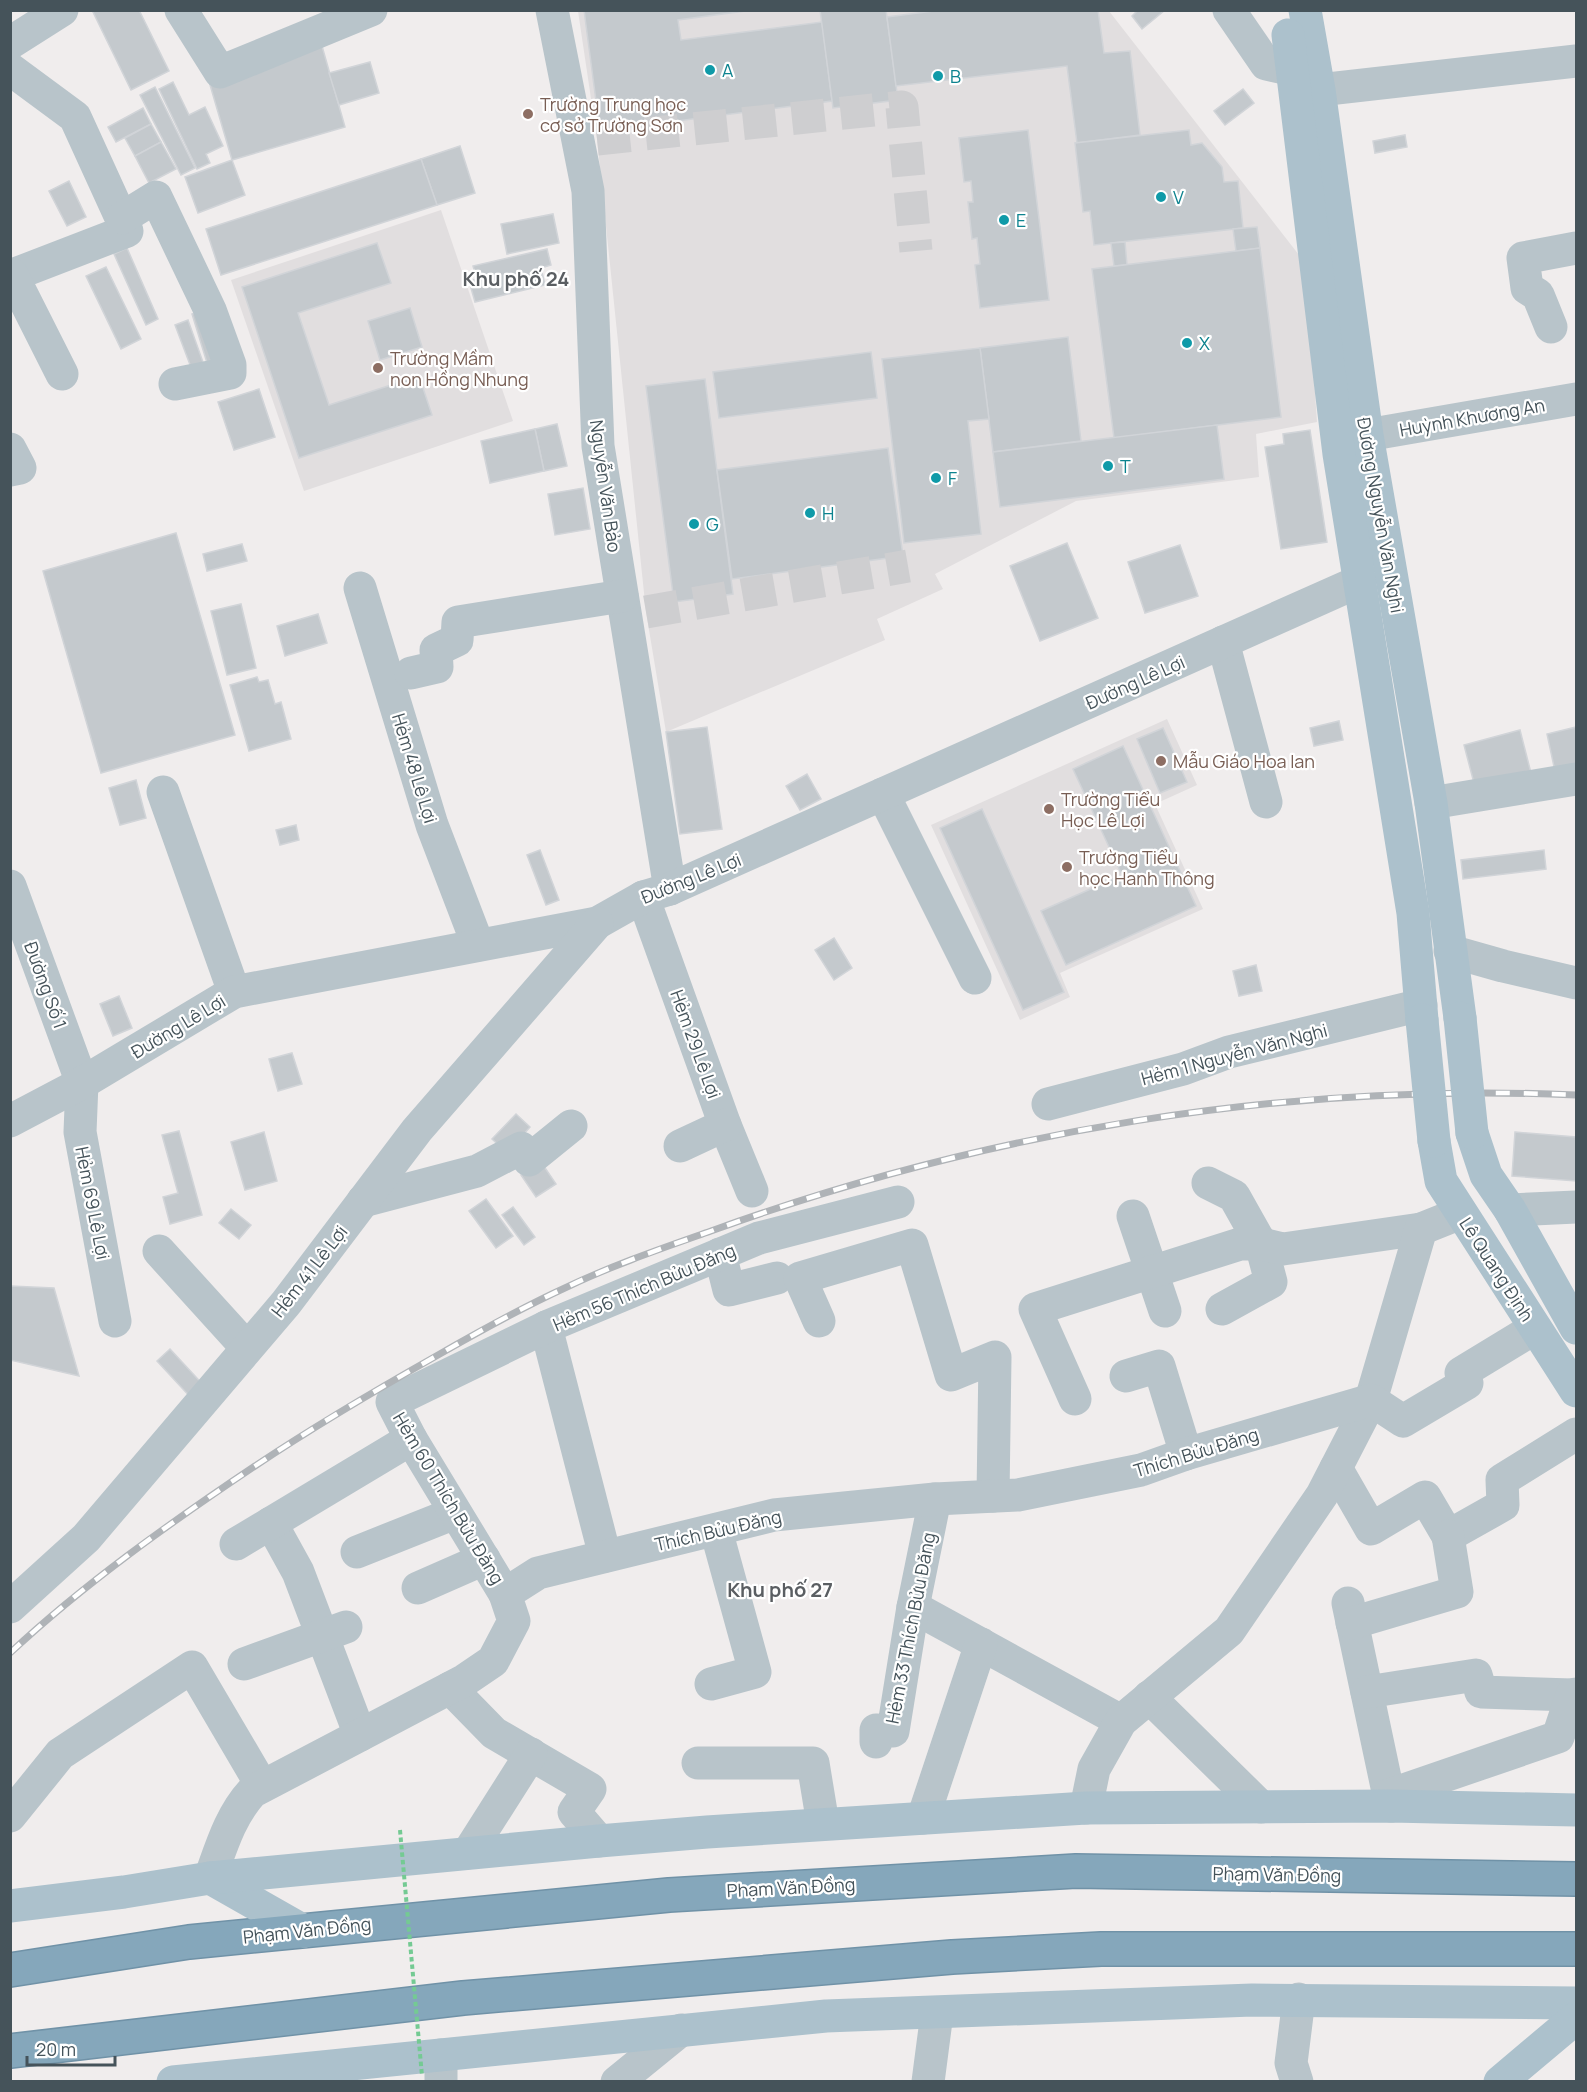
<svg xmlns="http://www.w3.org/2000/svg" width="1587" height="2092" viewBox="0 0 1587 2092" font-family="Manrope,sans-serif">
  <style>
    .education { fill: #e1dedf }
    .building { fill: #c4c9cd; stroke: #d1d4d8; stroke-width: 1.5 }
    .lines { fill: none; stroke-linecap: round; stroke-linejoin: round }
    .minor-tunnel { stroke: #ceced0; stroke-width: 33; stroke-dasharray: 33 16; stroke-linecap: butt }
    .highway-casing { stroke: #7092a7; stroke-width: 36 }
    .minor { stroke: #b8c4ca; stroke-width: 33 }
    .major { stroke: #acc1cc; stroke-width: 33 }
    .highway { stroke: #85a7bb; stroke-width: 33 }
    .rail-casing { stroke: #afb3b7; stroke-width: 7 }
    .rail { stroke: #fff; stroke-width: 4.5; stroke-dasharray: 14; stroke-linecap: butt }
    .path-bridge { stroke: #74ca93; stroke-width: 4; stroke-dasharray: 4.5 3; stroke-linecap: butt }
    .major-bridge { stroke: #acc1cc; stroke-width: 33 }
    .culture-dot { fill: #0f9aa8; stroke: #fff; stroke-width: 2 }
    .education-dot { fill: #8d6e63; stroke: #fff; stroke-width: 2 }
    .labels { text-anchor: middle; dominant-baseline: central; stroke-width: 4.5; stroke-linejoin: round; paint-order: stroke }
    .culture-label { font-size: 18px; fill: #0d838f; stroke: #fff; text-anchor: start }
    .education-label { font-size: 18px; fill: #785e54; stroke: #fff; text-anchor: start }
    .street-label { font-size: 18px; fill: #45535a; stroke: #fff }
    .neighbourhood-label { font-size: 20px; font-weight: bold; fill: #5a5e62; stroke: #fff }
  </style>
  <rect width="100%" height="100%" fill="#f0eded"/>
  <g class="education">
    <path d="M578 11H1109L1306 264 1317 422 1256 434 1259 477 1076 501 935 574 943 589 877 619 885 640 666 732 646 612 597 139Z"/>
    <path d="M441 210 513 421 304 491 231 280Z"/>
    <path d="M1167 719 1197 785 1155 804 1203 909 1060 973 1070 997 1020 1020 931 825Z"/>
  </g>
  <g class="building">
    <path d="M92 10H139L169 71 131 90Z"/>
    <path d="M584 10H753L678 20 681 40 822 22 832 101 600 131Z"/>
    <path d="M820 10H886L898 100 833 108Z"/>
    <path d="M941 10H1098L1104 53 1130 51 1140 135 1077 143 1067 66 896 86 887 17Z"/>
    <path d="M1138 10H1165L1142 29 1132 16Z"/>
    <path d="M322 46 345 127 232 160 208 78Z"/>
    <path d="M370 62 379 93 339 105 329 73Z"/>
    <path d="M173 82 189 115 205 107 223 146 206 154 210 163 197 169 159 89Z"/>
    <path d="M155 87 195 168 181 175 140 95Z"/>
    <path d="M1243 89 1254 103 1225 125 1214 111Z"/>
    <path d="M143 108 151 124 116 142 108 127Z"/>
    <path d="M151 124 161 142 135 156 125 138Z"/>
    <path d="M1028 130 1049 300 980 308 975 265 980 264 977 238 972 239 968 202H973L971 181 964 182 959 138Z"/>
    <path d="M1189 130 1191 145 1202 143 1222 167 1224 182 1238 181 1243 228 1094 245 1090 211 1083 212 1075 143Z"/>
    <path d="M1405 135 1407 147 1375 153 1373 141Z"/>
    <path d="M161 142 176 169 149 183 135 156Z"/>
    <path d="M460 146 475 193 437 205 421 159Z"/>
    <path d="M421 159 437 205 221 275 206 229Z"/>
    <path d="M232 160 245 195 198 213 185 177Z"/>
    <path d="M69 181 86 217 67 226 49 191Z"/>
    <path d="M553 214 559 243 507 254 501 224Z"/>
    <path d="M1257 227 1260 248 1236 251 1233 229Z"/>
    <path d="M1125 242 1127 265 1114 266 1111 243Z"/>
    <path d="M377 243 391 283 298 313 329 405 419 376 432 415 299 458 242 287Z"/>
    <path d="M127 248 158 319 146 325 114 254Z"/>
    <path d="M1260 248 1281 417 1114 438 1092 269Z"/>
    <path d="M547 249 551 265 541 268 545 285 475 302 469 281 477 279 473 266Z"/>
    <path d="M106 267 141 339 121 349 86 276Z"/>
    <path d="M410 308 422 347 380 360 368 321Z"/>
    <path d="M205 310 221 362 208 366 192 314Z"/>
    <path d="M188 320 204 365 192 370 175 325Z"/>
    <path d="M1068 337 1081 441 993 452 980 348Z"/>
    <path d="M980 348 989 419 968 421 981 534 904 543 882 359Z"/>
    <path d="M871 352 877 398 719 418 713 372Z"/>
    <path d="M705 379 733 594 674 602 646 386Z"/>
    <path d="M259 389 275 437 234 450 218 402Z"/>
    <path d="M557 424 567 466 544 471 535 429Z"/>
    <path d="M1217 425 1224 479 1000 507 993 452Z"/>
    <path d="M535 429 544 471 490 483 481 441Z"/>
    <path d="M1310 430 1327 542 1281 549 1265 447 1284 444 1283 434Z"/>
    <path d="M888 448 903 556 732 579 717 470Z"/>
    <path d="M583 488 590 529 555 535 548 494Z"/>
    <path d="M176 533 235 735 101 773 43 571Z"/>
    <path d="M1067 543 1098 618 1040 641 1010 566Z"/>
    <path d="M242 544 247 561 207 571 203 554Z"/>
    <path d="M1180 545 1198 596 1145 613 1128 562Z"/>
    <path d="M241 604 256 668 227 675 211 611Z"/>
    <path d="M318 614 327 643 285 656 277 626Z"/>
    <path d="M257 677 259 682 268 680 275 704 281 702 291 739 249 751 230 685Z"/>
    <path d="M1339 721 1343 740 1314 746 1310 728Z"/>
    <path d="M707 727 722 829 680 834 666 732Z"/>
    <path d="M1576 727V771L1556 776 1547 734Z"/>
    <path d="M1163 728 1187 782 1160 793 1137 739Z"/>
    <path d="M1520 730 1531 773 1475 787 1464 745Z"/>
    <path d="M1123 746 1196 906 1066 965 1041 911 1122 875 1073 769Z"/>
    <path d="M807 774 821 799 800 810 786 786Z"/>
    <path d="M136 780 146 818 120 825 109 788Z"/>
    <path d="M982 809 1064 992 1023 1010 940 828Z"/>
    <path d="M296 825 299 840 280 845 276 830Z"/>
    <path d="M540 850 559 900 546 905 527 855Z"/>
    <path d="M1544 850 1546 869 1463 879 1461 860Z"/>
    <path d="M834 938 852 968 834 980 815 950Z"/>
    <path d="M1256 965 1262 991 1239 996 1233 971Z"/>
    <path d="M119 996 132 1028 113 1036 100 1004Z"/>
    <path d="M292 1053 302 1084 278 1091 269 1059Z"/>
    <path d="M516 1114 530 1127 507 1153 492 1139Z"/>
    <path d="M179 1131 202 1215 170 1224 163 1197 178 1193 162 1135Z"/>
    <path d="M264 1132 277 1181 245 1190 231 1142Z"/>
    <path d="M1515 1132 1576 1137V1181L1512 1176Z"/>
    <path d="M541 1162 556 1184 536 1197 521 1175Z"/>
    <path d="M486 1199 513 1236 496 1248 469 1211Z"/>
    <path d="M513 1207 535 1237 524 1245 502 1215Z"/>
    <path d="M231 1209 251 1225 239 1239 219 1223Z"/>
    <path d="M10 1286 54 1288 79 1376 10 1360Z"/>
    <path d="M170 1349 207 1389 194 1401 157 1361Z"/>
  </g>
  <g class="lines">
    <g class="minor-tunnel">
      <path d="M597 139 902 107 916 251"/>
      <path d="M646 612 908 566"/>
    </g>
    <defs>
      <g id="highway">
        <path d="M10 1970 189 1942 669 1895 1076 1871 1576 1879"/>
        <path d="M10 2051 463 1998 952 1957 1101 1949H1576"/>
      </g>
    </defs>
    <use href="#highway" class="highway-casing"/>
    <g class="minor">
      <path d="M181 10 220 72 371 10"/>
      <path d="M552 10 588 191 598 446 670 889"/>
      <path d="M1229 10 1266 64 1293 70"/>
      <path d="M10 43 62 10"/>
      <path d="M10 69 75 117 127 231 10 276"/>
      <path d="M1319 90 1576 61"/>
      <path d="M122 218 156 197 210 310 230 365V373L175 384"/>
      <path d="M12 275 62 374"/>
      <path d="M1551 327 1538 295 1527 288 1523 258 1576 248"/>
      <path d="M1367 435 1576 399"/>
      <path d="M10 449 20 468 10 470"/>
      <path d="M360 588 432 825 478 945"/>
      <path d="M1223 642 1266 802"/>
      <path d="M411 673 437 667 436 650 457 640 458 622 622 596"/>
      <path d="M163 792 234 992"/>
      <path d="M883 794 975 978"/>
      <path d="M1431 803 1576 779"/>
      <path d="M10 886 82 1083 80 1132 115 1321"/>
      <path d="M643 897 725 1125 752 1191"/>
      <path d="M1450 951 1503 966 1576 983"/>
      <path d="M1048 1104 1183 1069 1229 1052 1421 1005"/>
      <path d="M10 1121 82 1083 234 992 597 923 643 897 670 889 1360 581"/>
      <path d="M680 1146 725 1125"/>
      <path d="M1208 1183 1234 1196 1261 1244 1271 1282 1222 1309"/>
      <path d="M363 1201 477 1171 521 1148 529 1160 571 1126"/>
      <path d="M1510 1210 1576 1207"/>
      <path d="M1133 1216 1165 1311"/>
      <path d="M159 1251 247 1348"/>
      <path d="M720 1254 729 1290 777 1278"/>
      <path d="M819 1321 800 1278 912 1245 951 1375 995 1357 993 1496"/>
      <path d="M1126 1376 1159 1366 1186 1454"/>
      <path d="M1075 1399 1035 1309 1240 1244H1261L1283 1249 1421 1229"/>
      <path d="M1336 1468 1371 1529 1425 1497 1448 1536 1503 1505 1502 1480 1576 1434"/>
      <path d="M271 1523 298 1572 360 1735"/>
      <path d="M236 1544 411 1439"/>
      <path d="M357 1552 455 1513"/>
      <path d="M605 1556 546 1327 759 1238 898 1202"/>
      <path d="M418 1588 484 1559"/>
      <path d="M505 1594 411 1439 392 1402 546 1327"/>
      <path d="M1348 1603 1391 1806"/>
      <path d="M10 1607 86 1538 286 1303 417 1130 597 923"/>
      <path d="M913 1607 1121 1721"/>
      <path d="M1352 1623 1457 1592 1448 1536"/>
      <path d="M244 1664 346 1627"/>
      <path d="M711 1684 755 1672 716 1530"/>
      <path d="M450 1688 494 1733 590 1789 574 1812 599 1841"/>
      <path d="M1367 1692 1476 1675 1481 1692 1572 1695 1576 1694"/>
      <path d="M1149 1697 1261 1807"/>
      <path d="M876 1742V1730L893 1731 913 1607 935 1499"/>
      <path d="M698 1763H813L823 1824"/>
      <path d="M1389 1795 1558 1737 1572 1695"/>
      <path d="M1086 1808 1094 1769 1121 1721 1229 1631 1322 1495 1371 1400 1421 1229 1461 1213"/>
      <path d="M10 1816 60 1754 192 1667 262 1786"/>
      <path d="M923 1818 981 1644"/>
      <path d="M468 1853 531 1754"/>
      <path d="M210 1878C221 1848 230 1816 252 1792L465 1680 493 1661 514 1621 505 1594 538 1573 774 1515 935 1499 1018 1495 1141 1470 1186 1454 1371 1400 1403 1421 1467 1383 1461 1373 1535 1328"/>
      <path d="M441 2082V2055"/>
      <path d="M617 2082 681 2030"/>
      <path d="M928 2082 937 2013"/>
      <path d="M1297 2082 1291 2063 1299 1999"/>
    </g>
    <g class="major">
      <path d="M1305 10 1319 90 1367 435 1431 803 1460 1018"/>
      <path d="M1288 35 1339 454 1413 913 1422 1020"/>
      <path d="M1472 1133 1486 1175 1510 1210 1576 1328"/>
      <path d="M1434 1141 1441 1181 1576 1391"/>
      <path d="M210 1878 304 1931"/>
      <path d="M10 1906 124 1892 210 1878 599 1841 707 1832 1086 1808 1391 1806 1576 1810"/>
      <path d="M173 2082 826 2016 1252 2000 1576 2003"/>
      <path d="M1500 2082 1576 2018"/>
    </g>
    <use href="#highway" class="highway"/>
    <defs>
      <path id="rail" d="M10 1653C85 1583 170 1523 255 1466 315 1426 376 1390 438 1355 480 1331 523 1307 567 1287 613 1265 663 1248 711 1231 987 1131 1283 1082 1576 1095"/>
    </defs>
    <use href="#rail" class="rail-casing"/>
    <use href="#rail" class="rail"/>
    <path class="path-bridge" d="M400 1830 422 2076"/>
    <g class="major-bridge">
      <path d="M1460 1018 1472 1133"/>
      <path d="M1422 1020 1434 1141"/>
    </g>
  </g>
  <g class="culture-dot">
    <circle cx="710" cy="70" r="6"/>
    <circle cx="938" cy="76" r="6"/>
    <circle cx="1161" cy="197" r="6"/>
    <circle cx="1004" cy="220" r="6"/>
    <circle cx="1187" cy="343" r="6"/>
    <circle cx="1108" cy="466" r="6"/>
    <circle cx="936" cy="478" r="6"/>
    <circle cx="810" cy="513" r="6"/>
    <circle cx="694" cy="524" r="6"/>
  </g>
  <g class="education-dot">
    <circle cx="528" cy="114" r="6"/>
    <circle cx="378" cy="368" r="6"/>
    <circle cx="1161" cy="761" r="6"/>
    <circle cx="1049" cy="809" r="6"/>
    <circle cx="1067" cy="867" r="6"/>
  </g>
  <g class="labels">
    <g class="culture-label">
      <text x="722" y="70">A</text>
      <text x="950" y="76">B</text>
      <text x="1173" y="197">V</text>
      <text x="1016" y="220">E</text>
      <text x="1199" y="343">X</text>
      <text x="1120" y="466">T</text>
      <text x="948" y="478">F</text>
      <text x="822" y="513">H</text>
      <text x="706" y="524">G</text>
    </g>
    <g class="education-label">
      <text x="540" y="104">Trường Trung học<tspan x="540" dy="21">cơ sở Trường Sơn</tspan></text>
      <text x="390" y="358">Trường Mầm<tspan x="390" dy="21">non Hồng Nhung</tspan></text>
      <text x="1173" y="761">Mẫu Giáo Hoa lan</text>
      <text x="1061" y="799">Trường Tiểu<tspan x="1061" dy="21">Học Lê Lợi</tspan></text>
      <text x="1079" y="857">Trường Tiểu<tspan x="1079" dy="21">học Hanh Thông</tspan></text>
    </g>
    <g class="street-label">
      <text transform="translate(1472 417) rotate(-10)">Huỳnh Khương An</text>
      <text transform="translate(606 486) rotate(82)">Nguyễn Văn Bảo</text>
      <text transform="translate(1381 515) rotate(80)">Đường Nguyễn Văn Nghi</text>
      <text transform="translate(1135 682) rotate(-24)">Đường Lê Lợi</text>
      <text transform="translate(415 768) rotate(73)">Hẻm 48 Lê Lợi</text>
      <text transform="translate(691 878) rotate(-22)">Đường Lê Lợi</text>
      <text transform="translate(46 985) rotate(70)">Đường Số 1</text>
      <text transform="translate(178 1026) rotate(-31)">Đường Lê Lợi</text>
      <text transform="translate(696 1044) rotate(70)">Hẻm 29 Lê Lợi</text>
      <text transform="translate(1234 1054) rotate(-15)">Hẻm 1 Nguyễn Văn Nghi</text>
      <text transform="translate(93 1203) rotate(79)">Hẻm 69 Lê Lợi</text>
      <text transform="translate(1497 1269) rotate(57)">Lê Quang Định</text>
      <text transform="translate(309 1271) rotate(-52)">Hẻm 41 Lê Lợi</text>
      <text transform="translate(644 1287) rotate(-23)">Hẻm 56 Thích Bửu Đăng</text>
      <text transform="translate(1196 1452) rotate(-17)">Thích Bửu Đăng</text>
      <text transform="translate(449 1498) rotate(59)">Hẻm 60 Thích Bửu Đăng</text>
      <text transform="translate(718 1530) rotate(-13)">Thích Bửu Đăng</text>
      <text transform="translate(910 1628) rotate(-79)">Hẻm 33 Thích Bửu Đăng</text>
      <text transform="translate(1277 1874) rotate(1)">Phạm Văn Đồng</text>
      <text transform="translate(791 1887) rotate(-3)">Phạm Văn Đồng</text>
      <text transform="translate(307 1930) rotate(-6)">Phạm Văn Đồng</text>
    </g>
    <g class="neighbourhood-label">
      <text x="516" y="278">Khu phố 24</text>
      <text x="780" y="1589">Khu phố 27</text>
    </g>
  </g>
  <rect width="1587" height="2092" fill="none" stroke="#45535a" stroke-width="24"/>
  <path d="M27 2056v9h88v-9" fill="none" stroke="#45535a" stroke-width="3"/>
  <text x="36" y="2056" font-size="18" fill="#45535a" stroke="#ffffff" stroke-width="4.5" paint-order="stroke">20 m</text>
</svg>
